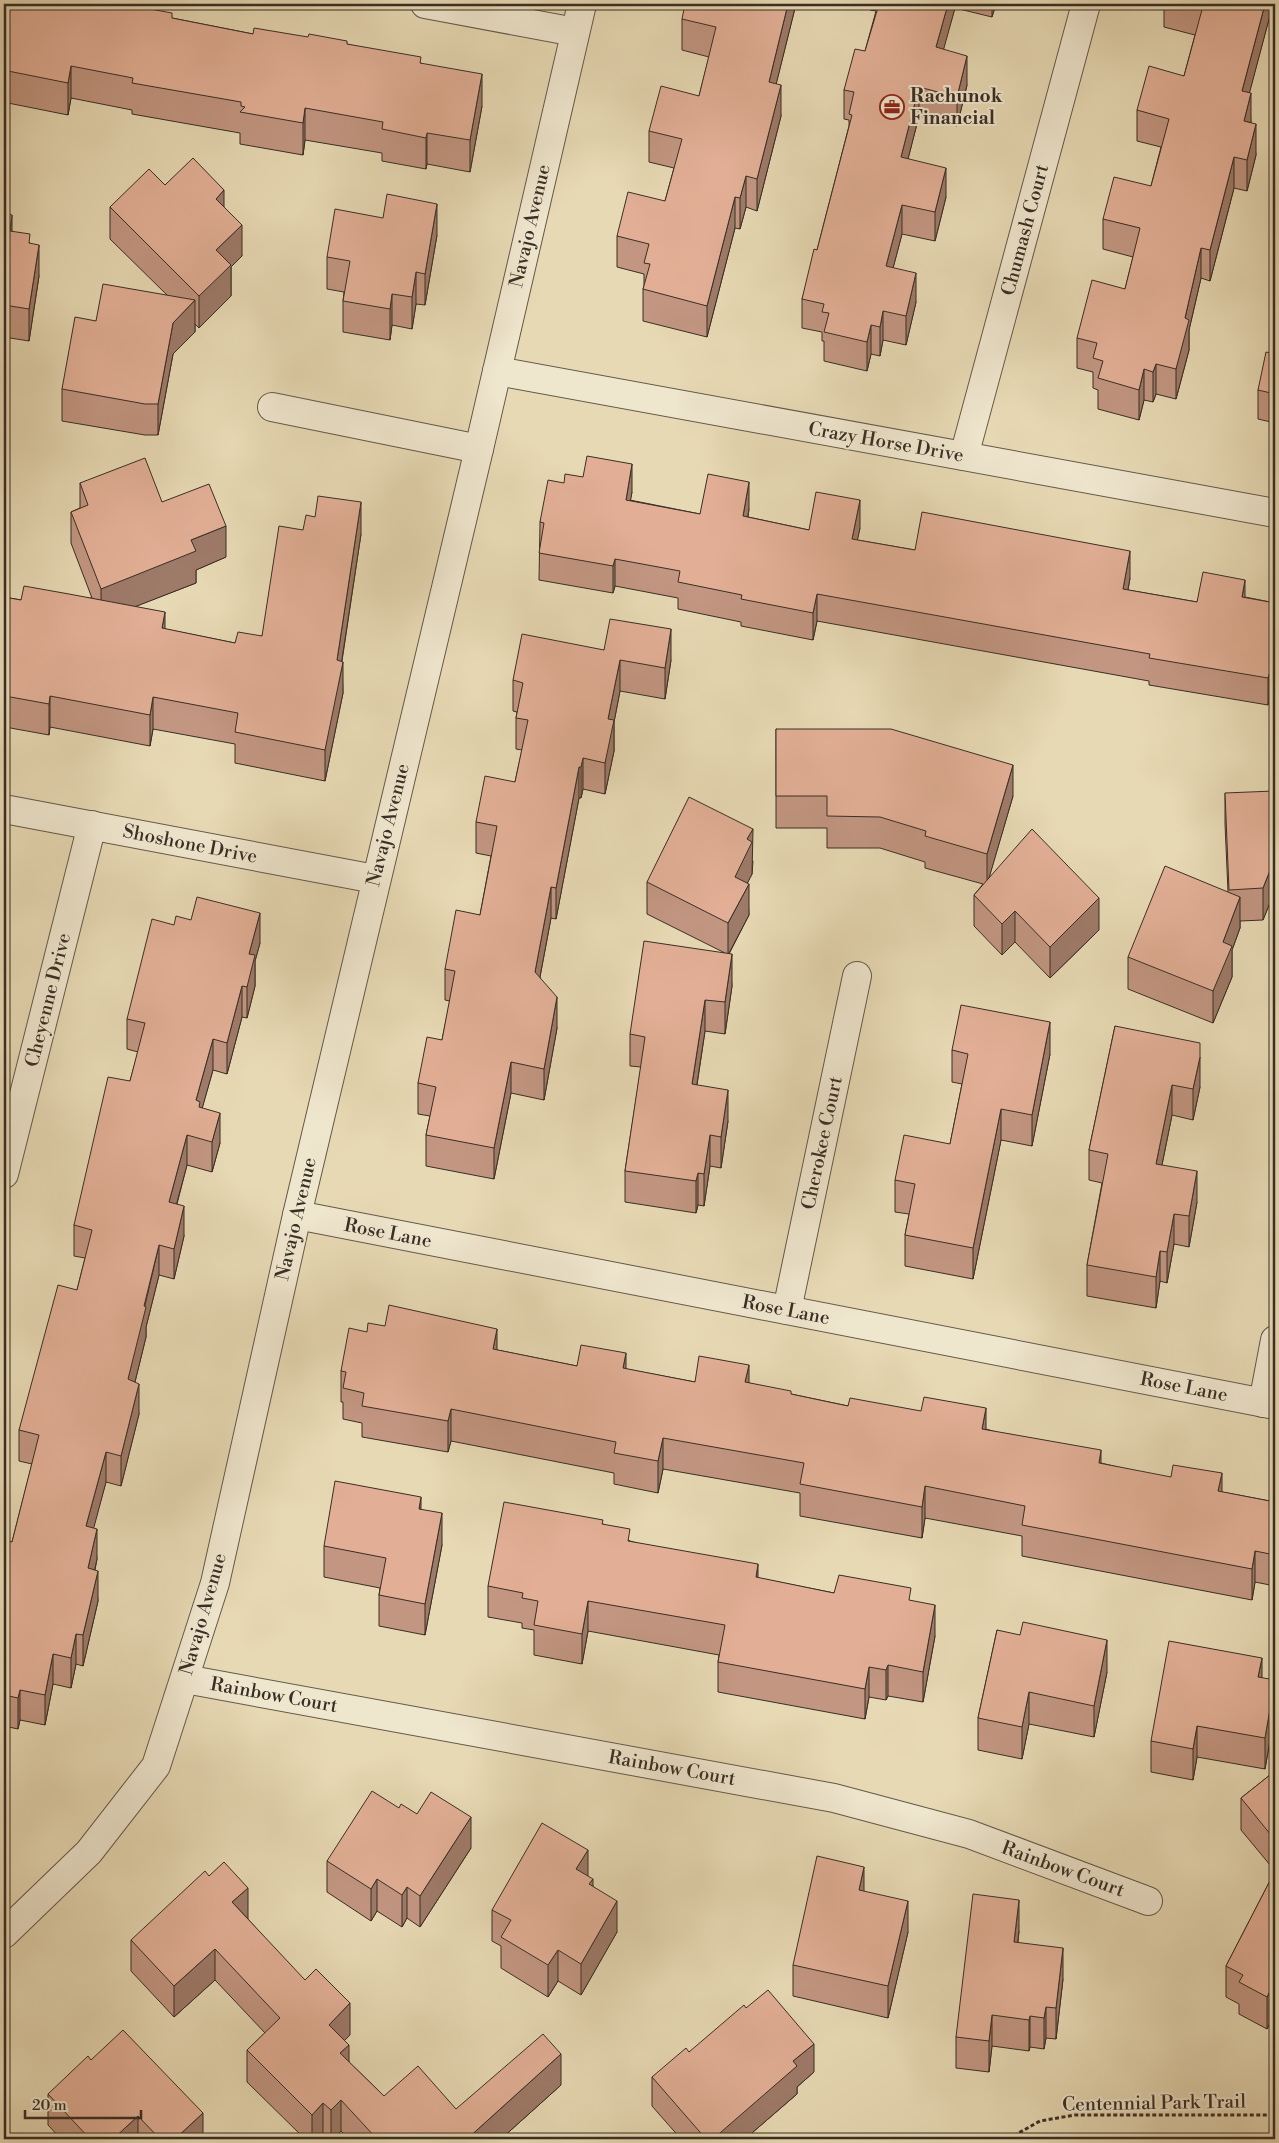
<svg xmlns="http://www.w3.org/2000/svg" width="1279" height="2143" viewBox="0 0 1279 2143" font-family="'Libre Bodoni',serif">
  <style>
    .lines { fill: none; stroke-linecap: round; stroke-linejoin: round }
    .minor-casing { stroke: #645949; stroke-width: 30 }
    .path { stroke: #392e25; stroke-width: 3; stroke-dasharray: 4 2.5; stroke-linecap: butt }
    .minor { stroke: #efe6ce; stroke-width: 28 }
    .wall { fill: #c29681; stroke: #392e25 }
    .shaded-wall { fill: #9e7a69; stroke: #392e25 }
    .building { fill: #e2af96; stroke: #392e25 }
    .labels { text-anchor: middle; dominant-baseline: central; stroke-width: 4; stroke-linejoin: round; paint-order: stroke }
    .poi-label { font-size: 19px; font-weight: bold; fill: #392e25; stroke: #efe6ce; text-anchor: start }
    .street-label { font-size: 19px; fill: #392e25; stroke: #efe6ce }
  </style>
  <rect width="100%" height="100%" fill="#e7d9b4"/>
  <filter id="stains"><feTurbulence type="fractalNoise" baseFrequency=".004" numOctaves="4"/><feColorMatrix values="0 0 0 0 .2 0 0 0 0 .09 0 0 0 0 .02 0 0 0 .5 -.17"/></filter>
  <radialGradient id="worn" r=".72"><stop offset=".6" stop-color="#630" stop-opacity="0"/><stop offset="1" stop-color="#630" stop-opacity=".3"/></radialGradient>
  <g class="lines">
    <defs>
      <g id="minor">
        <path d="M425 4 575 32"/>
        <path d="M497 371 1275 513"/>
        <path d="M272 407 479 449"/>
        <path d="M964 456 1086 4"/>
        <path d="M4 809 375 879"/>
        <path d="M4 1174 92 825"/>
        <path d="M297 1215 1275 1405"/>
        <path d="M787 1310 857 976"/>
        <path d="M1263 1403 1275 1340"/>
        <path d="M185 1679 834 1798 969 1834 1148 1901"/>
        <path d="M4 1934 89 1852 156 1766 215 1583 297 1215 479 449 582 4"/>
      </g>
    </defs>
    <use href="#minor" class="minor-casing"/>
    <path class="path" d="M1008 2139 1040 2121 1075 2115H1275"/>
    <use href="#minor" class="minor"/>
  </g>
  <g class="wall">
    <path d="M4 4 172 18 253 34 347 44 421 63 482 106 470 172 427 164 426 169 382 161V153L305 140 303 155 240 144V133L132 114V110L71 98 68 115 8 103V97H4Z"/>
    <path d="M796 4 776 84 781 116 757 211 746 207 740 229 735 228 707 337 643 321V289L644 286V274L617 267V236L665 201 674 168 649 162V131L699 96 709 57 682 50V19Z"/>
    <path d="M870 4H996L992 17 955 8 943 49 967 85 957 126 919 116 908 159 946 197 935 241 902 234 893 268 916 302 906 345 883 340 880 356 871 354 867 371 824 361V341H822V332L802 328V299L817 250 849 126V120L844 119V90L865 51 876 11 870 10Z"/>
    <path d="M1164 4H1273L1249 93 1251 123 1256 155 1247 191 1234 188 1210 281 1201 278 1189 330V350L1176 399 1156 394 1153 402 1144 400 1139 420 1098 409V390L1093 388V372L1077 368V338L1125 289 1133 257 1103 249V219L1151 186 1161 147 1137 141V110L1184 76 1195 35 1164 27Z"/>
    <path d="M165 185 224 207 242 256 231 267V296L199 328 195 324V332L173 354 158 435H145L62 421V389L96 321 167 295 110 239V207Z"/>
    <path d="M4 213 12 231 30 243 39 276 29 341 4 337Z"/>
    <path d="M437 235 425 305 416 304 412 329 392 325 390 340 343 332V301L344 292 327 289V257Z"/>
    <path d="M1275 354V423L1258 419V390Z"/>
    <path d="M80 483 162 502 226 557 196 570V583L136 606 165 629 235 643 262 636 303 530 361 534 342 661 343 693 325 781 235 763V744L153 729 150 746 50 727 49 735 5 727V722H4V597L21 600 92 598 71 543V512L80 508Z"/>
    <path d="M564 483 632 492 630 500 700 514 749 509 748 517 809 530 860 528 857 540 915 550 1130 578 1128 590 1197 602 1245 597 1275 603V702L1269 701 1268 705 1149 685V681L817 621 813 640 741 626V622L678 609V598L615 586 613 593 539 580 540 522Z"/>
    <path d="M604 650 671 660 665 699 620 691 614 722V751L605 794 583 789 581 798H579L556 919 551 918 540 977 557 1028 544 1100 511 1093 494 1179 426 1166V1135L430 1116 418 1114V1083L442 1040 450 1001 445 1000V969L480 915 491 856 476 853V822L515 782 522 750 516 749V718L517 712 513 711V680Z"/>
    <path d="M776 729 1013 796 989 877 1099 930 1050 978 1015 942 1002 955 974 926V895L983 884 925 868V862L880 848H827V828H776Z"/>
    <path d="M1225 793 1275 819V890L1263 920 1240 921V928L1232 950V977L1213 1023 1128 989V957L1228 892 1225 824Z"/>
    <path d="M753 861 752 874 747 883 749 915 729 954 732 986 725 1034 705 1031 697 1085 728 1121 721 1168 710 1166 704 1206 698 1205 696 1213 625 1202V1171L641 1067 630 1066V1034L725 953 647 914V882Z"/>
    <path d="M174 925 260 943 255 961V986L247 1018 242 1017 227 1074 213 1070 202 1108 220 1143 212 1172 187 1165 177 1204 184 1236 174 1279 159 1275 146 1327V1337L135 1382 139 1414 121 1486 106 1482 93 1528 97 1559 95 1570 98 1601 83 1666 76 1664 71 1688 53 1684 45 1725 20 1720 18 1729 4 1726V1540L12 1542 32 1464 19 1461V1430L77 1290 85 1258 74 1256V1225L130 1081 138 1052 127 1049V1019Z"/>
    <path d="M1115 1026 1200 1087 1193 1120 1172 1115 1162 1165 1197 1202 1189 1247 1174 1244 1167 1283 1160 1281 1156 1308 1087 1296V1265L1102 1183 1089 1180V1150Z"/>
    <path d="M952 1050 1050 1054 1032 1146 1001 1140 973 1279 905 1266V1235L909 1214 895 1212V1180L950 1144 962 1084 952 1082Z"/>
    <path d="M367 1332 497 1350 577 1366 626 1369 695 1382 749 1383 791 1394 848 1406 986 1429 1101 1463 1222 1492 1275 1502V1586L1255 1582 1252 1600 1022 1556V1536L925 1518 922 1538 800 1516V1493L663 1469 658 1493 614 1484V1473L451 1441 448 1452 362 1437V1423L343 1419V1402H341V1371Z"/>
    <path d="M421 1510 442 1545 425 1635 379 1626V1595L380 1588 324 1577V1546Z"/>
    <path d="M603 1524 630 1541 758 1578 834 1593 911 1601 935 1636 923 1702 888 1696 886 1700 869 1697 865 1719 718 1692V1662L719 1655 588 1631 582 1664 534 1655V1630L522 1628V1623L488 1617V1586Z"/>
    <path d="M997 1630 1107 1672 1094 1737 1029 1724 1022 1759 978 1750V1718Z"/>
    <path d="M1262 1678 1275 1712 1265 1769 1197 1757 1193 1780 1151 1772V1741Z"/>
    <path d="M1275 1771V2021L1272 2019 1267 2029 1239 2014V2004L1226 1997V1966L1275 1871 1241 1830V1798Z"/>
    <path d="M399 1808 471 1848 420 1927 407 1918 402 1927 377 1911 371 1921 327 1892V1861Z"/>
    <path d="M588 1876 617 1932 581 1995 558 1981 548 1997 501 1968V1946L492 1941V1910Z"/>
    <path d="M864 1891 908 1932 888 2018 793 1996V1965Z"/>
    <path d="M248 1919 350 2035 344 2040 349 2062 384 2096 456 2109 561 2085 501 2139H349L341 2131 333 2139H328L323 2134 319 2139H305L247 2082V2050L265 2033 215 1980 174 2017 131 1971V1940Z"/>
    <path d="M1019 1931 1018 1943 1063 1979 1056 2039 1046 2038 1044 2049 1030 2047 1029 2051 992 2046 989 2072 956 2068V2037Z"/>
    <path d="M689 2052 814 2072 797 2087V2094L745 2139H681L652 2106V2077Z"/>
    <path d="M91 2060 203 2139H61L48 2125V2094Z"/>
  </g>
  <g class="shaded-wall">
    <path d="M788 4H796L769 113V82Z"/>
    <path d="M948 4H955V8L936 77V47Z"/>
    <path d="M992 4H996L992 17Z"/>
    <path d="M1265 4H1273L1242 121V91Z"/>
    <path d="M967 56V85L957 126V97Z"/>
    <path d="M71 66V98L68 115V83Z"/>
    <path d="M482 74V106L470 172V140Z"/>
    <path d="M781 85V116L757 211V179Z"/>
    <path d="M919 87V116L901 186V157Z"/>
    <path d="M1251 93V123L1244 121Z"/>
    <path d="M305 108V140L303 155V123Z"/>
    <path d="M1256 124V155L1247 191V160Z"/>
    <path d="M427 133V164L426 169V138Z"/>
    <path d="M1234 157V188L1210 281V250Z"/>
    <path d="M946 168V197L935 241V212Z"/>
    <path d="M746 176V207L740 229V198Z"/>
    <path d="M224 190V221L216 199Z"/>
    <path d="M735 197V228L707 337V306Z"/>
    <path d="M437 204V235L425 305V274Z"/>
    <path d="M902 205V234L886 295V266Z"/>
    <path d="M12 215V246L10 231Z"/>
    <path d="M242 225V256L231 267V296L199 328V296L216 250Z"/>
    <path d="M39 245V276L29 341V309Z"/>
    <path d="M1201 248V278L1189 330V350L1176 399V369L1185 318Z"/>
    <path d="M416 272V304L412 329V297Z"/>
    <path d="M916 273V302L906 345V316Z"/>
    <path d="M392 294V325L390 340V309Z"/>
    <path d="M195 300V332L173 354 158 435V404L173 323Z"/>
    <path d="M883 311V340L880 356V327Z"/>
    <path d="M871 325V354L867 371V342Z"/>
    <path d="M1156 364V394L1153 402V372Z"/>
    <path d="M1144 369V400L1139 420V390Z"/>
    <path d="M632 464V492L626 527V500Z"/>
    <path d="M749 482V509L743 543V516Z"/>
    <path d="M860 500V528L852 566V539Z"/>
    <path d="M361 502V534L338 685 343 662V693L325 781V750L337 660Z"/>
    <path d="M226 526V557L196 570V583L101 620V589L191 540Z"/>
    <path d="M1130 551V578L1123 616V589Z"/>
    <path d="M615 559V586L613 593V566Z"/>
    <path d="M1245 580V607L1242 597Z"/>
    <path d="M817 594V621L813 640V613Z"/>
    <path d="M165 612V643L162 628Z"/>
    <path d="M671 629V660L665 699V668Z"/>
    <path d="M620 660V691L614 722V751L605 794V763L608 719Z"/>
    <path d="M1269 674V701L1268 705V678Z"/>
    <path d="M50 696V727L49 735V704Z"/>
    <path d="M153 697V729L150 746V715Z"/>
    <path d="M583 758V789L581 798V767Z"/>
    <path d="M1013 765V796L987 885V854Z"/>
    <path d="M579 767V798L556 919V888Z"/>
    <path d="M753 829 752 874 735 908V877L747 839Z"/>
    <path d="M1275 858V890L1263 920V888Z"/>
    <path d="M749 884V915L728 955V923Z"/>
    <path d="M551 887V918L535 1003V972Z"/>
    <path d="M1240 897V928L1232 950V977L1213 1023V991L1223 942Z"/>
    <path d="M1099 898V930L1050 978V947Z"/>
    <path d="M1015 911V942L1002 955V924Z"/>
    <path d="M260 913V943L255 961V986L247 1018V987L249 954Z"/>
    <path d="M732 954V986L725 1034V1002Z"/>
    <path d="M242 986V1017L227 1074V1043Z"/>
    <path d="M557 997V1028L544 1100V1069Z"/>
    <path d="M705 1000V1031L692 1116V1084Z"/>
    <path d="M1050 1022V1054L1032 1146V1115Z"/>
    <path d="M213 1039V1070L200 1116 196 1100Z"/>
    <path d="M1200 1057V1087L1193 1120V1089Z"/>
    <path d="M511 1062V1093L494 1179V1148Z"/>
    <path d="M1172 1085V1115L1156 1194V1164Z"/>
    <path d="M728 1090V1121L721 1168V1137Z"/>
    <path d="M1001 1109V1140L973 1279V1248Z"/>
    <path d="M220 1113V1143L212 1172V1142Z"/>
    <path d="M187 1135V1165L169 1232V1202Z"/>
    <path d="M710 1135V1166L704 1206V1174Z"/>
    <path d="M1197 1171V1202L1189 1247V1216Z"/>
    <path d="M698 1173V1205L696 1213V1181Z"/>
    <path d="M184 1206V1236L174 1279V1249Z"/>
    <path d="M1174 1214V1244L1167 1283V1252Z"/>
    <path d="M159 1245V1275L146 1327V1337L128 1410V1379Z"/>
    <path d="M1160 1251V1281L1156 1308V1277Z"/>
    <path d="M497 1329V1360L493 1349Z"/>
    <path d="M626 1353V1384L623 1368Z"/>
    <path d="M749 1365V1397L745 1382Z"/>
    <path d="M139 1384V1414L121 1486V1456Z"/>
    <path d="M986 1408V1439L982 1429Z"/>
    <path d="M451 1409V1441L448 1452V1421Z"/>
    <path d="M663 1438V1469L658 1493V1461Z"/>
    <path d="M1101 1450V1481L1099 1463Z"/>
    <path d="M106 1452V1482L86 1557V1526Z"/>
    <path d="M1222 1473V1505L1218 1491Z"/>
    <path d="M925 1486V1518L922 1538V1507Z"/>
    <path d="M421 1497V1528L419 1509Z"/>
    <path d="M442 1513V1545L425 1635V1604Z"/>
    <path d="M97 1529V1559L88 1599V1568Z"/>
    <path d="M1255 1551V1582L1252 1600V1569Z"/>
    <path d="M758 1564V1594L756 1577Z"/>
    <path d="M98 1571V1601L83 1666V1635Z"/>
    <path d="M588 1601V1631L582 1664V1634Z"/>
    <path d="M935 1605V1636L923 1702V1672Z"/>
    <path d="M76 1634V1664L71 1688V1658Z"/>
    <path d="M1107 1640V1672L1094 1737V1706Z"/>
    <path d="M53 1654V1684L45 1725V1695Z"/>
    <path d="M1262 1658V1689L1258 1677Z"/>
    <path d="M888 1665V1696L886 1700V1670Z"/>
    <path d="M869 1667V1697L865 1719V1689Z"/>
    <path d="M1275 1680V1712L1265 1769V1738Z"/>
    <path d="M20 1690V1720L18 1729V1698Z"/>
    <path d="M1029 1692V1724L1022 1759V1727Z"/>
    <path d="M1197 1726V1757L1193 1780V1749Z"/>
    <path d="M471 1817V1848L420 1927V1896Z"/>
    <path d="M588 1850V1881L576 1869Z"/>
    <path d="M864 1867V1898L859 1890Z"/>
    <path d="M377 1879V1911L371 1921V1889Z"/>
    <path d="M593 1879V1910L589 1884Z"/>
    <path d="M407 1887V1918L402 1927V1895Z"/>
    <path d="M248 1888V1919L232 1902Z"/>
    <path d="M1019 1900V1931L1014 1973V1942Z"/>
    <path d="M617 1901V1932L581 1995V1964Z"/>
    <path d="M908 1901V1932L888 2018V1986Z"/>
    <path d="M1063 1948V1979L1056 2039V2008Z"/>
    <path d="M215 1949V1980L174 2017V1986Z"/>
    <path d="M558 1950V1981L548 1997V1965Z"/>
    <path d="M1272 1987V2019L1267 2029V1997Z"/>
    <path d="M350 2003V2035L329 2056V2025Z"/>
    <path d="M1046 2007V2038L1044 2049V2018Z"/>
    <path d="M992 2015V2046L989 2072V2041Z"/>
    <path d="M1030 2016V2047L1029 2051V2020Z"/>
    <path d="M814 2044V2072L797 2087V2094L745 2139H713L793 2061Z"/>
    <path d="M349 2045V2076L340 2053Z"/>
    <path d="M561 2054V2085L501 2139H467Z"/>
    <path d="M341 2100V2131L333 2139H331V2110Z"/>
    <path d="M323 2103V2134L319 2139H312V2115Z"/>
    <path d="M203 2113V2139H175Z"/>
    <path d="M138 2116V2139H113Z"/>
  </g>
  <g class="building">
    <path d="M4 4H110L127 7 128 5 172 13V18L253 34 254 28 308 37 309 34 347 41V44L421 57 420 63 482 74 470 140 427 133 426 138 382 129 383 122 305 108 303 123 240 112 245 107 241 106V102L132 83 133 78 71 66 68 83 8 71 9 66 4 65Z"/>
    <path d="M685 4H788L769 82 781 85 757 179 746 176 740 198 735 197 707 306 643 289 650 264 644 263 649 244 617 236 628 192 665 201 682 139 649 131 661 86 699 96 716 27 682 19Z"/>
    <path d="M879 4H948L936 47 967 56 957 97 919 87 901 157 946 168 935 212 902 205 886 266 916 273 906 316 883 311 880 327 871 325 867 342 824 332 829 313 822 312 824 304 802 299 814 249 817 250 852 115 849 114 854 92 844 90 855 49 865 51Z"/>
    <path d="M1192 4H1265L1242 91 1251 93 1244 121 1256 124 1247 160 1234 157 1210 250 1201 248 1185 318 1189 320 1176 369 1156 364 1153 372 1144 369 1139 390 1098 378 1103 361 1093 358 1097 343 1077 338 1092 280 1125 289 1140 228 1103 219 1114 177 1151 186 1169 119 1137 110 1149 66 1184 76 1203 6Z"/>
    <path d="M193 158 224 190 216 199 242 225 216 250 231 265 199 296 110 207 149 169 165 185Z"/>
    <path d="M387 194 437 204 425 274 416 272 412 297 392 294 390 309 343 301 350 261 327 257 335 209 383 218Z"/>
    <path d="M4 213 12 215 10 231 30 234 29 243 39 245 29 309 4 305Z"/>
    <path d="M103 284 195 300 173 323 158 404H145L62 389 75 317 96 321Z"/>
    <path d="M1266 352 1275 354V394L1258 390Z"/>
    <path d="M587 456 632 464 626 500 700 514 708 474 749 482 743 516 809 530 816 492 860 500 852 539 915 550 922 512 1130 551 1123 589 1197 602 1203 572 1245 580 1242 597 1275 603V675L1269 674 1268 678 1149 658 1150 654 817 594 813 613 741 599 742 595 678 582 680 571 615 559 613 566 539 553 544 523 540 522 548 480 564 483 565 474 583 477Z"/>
    <path d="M145 458 162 502 209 484 226 526 191 540 196 551 101 589 71 512 88 505 80 483Z"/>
    <path d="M318 496 361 502 337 660 343 662 325 750 235 732 238 713 153 697 150 715 50 696 49 704 5 696 6 691H4V597L21 600 24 586 69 594 165 612 162 628 235 643 238 632 262 636 279 526 303 530 306 515 315 517Z"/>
    <path d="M610 619 671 629 665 668 620 660 608 719 614 720 605 763 583 758 581 767H579L556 888 551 887 535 972 557 997 544 1069 511 1062 494 1148 426 1135 436 1087 418 1083 427 1037 442 1040 455 971 445 969 456 910 480 915 497 826 476 822 485 776 515 782 528 720 516 718 523 683 513 680 522 634 604 650Z"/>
    <path d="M776 729H891L1013 765 987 854 925 836 926 831 880 817 827 816V796H776Z"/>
    <path d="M1274 791 1275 819V858L1263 888 1229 890 1225 793Z"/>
    <path d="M689 797 753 829 747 839 752 842 735 877 749 884 728 923 647 882Z"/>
    <path d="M1032 829 1099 898 1050 947 1015 911 1002 924 974 895Z"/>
    <path d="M1165 866 1240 897 1223 942 1232 946 1213 991 1128 957Z"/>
    <path d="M197 897 260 913 249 954 255 955 247 987 242 986 227 1043 213 1039 196 1100 200 1102 199 1107 220 1113 212 1142 187 1135 169 1202 184 1206 174 1249 159 1245 144 1306 146 1307 128 1379 139 1384 121 1456 106 1452 86 1526 97 1529 88 1568 98 1571 83 1635 76 1634 71 1658 53 1654 45 1695 20 1690 18 1698 4 1695V1540L12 1542 39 1435 19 1430 58 1285 77 1290 92 1230 74 1225 108 1077 130 1081 145 1023 127 1019 152 919 174 925 176 916 191 920Z"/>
    <path d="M644 941 732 954 725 1002 705 1000 692 1084 728 1090 721 1137 710 1135 704 1174 698 1173 696 1181 625 1171 645 1037 630 1034Z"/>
    <path d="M961 1005 1050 1022 1032 1115 1001 1109 973 1248 905 1235 915 1184 895 1180 904 1135 950 1144 968 1054 952 1050Z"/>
    <path d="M1115 1026 1200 1043V1057L1193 1089 1172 1085 1156 1164 1197 1171 1189 1216 1174 1214 1167 1252 1160 1251 1156 1277 1087 1265 1108 1154 1089 1150Z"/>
    <path d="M389 1305 497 1329 493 1349 577 1366 581 1345 626 1353 623 1368 695 1382 699 1356 749 1365 745 1382 791 1391V1394L848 1406 850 1398 921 1411 924 1397 986 1408 982 1429 1101 1450 1099 1463 1171 1477 1173 1465 1222 1473 1218 1491 1275 1502V1555L1255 1551 1252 1569 1022 1525 1025 1506 925 1486 922 1507 800 1484 804 1463 663 1438 658 1461 614 1453 616 1442 451 1409 448 1421 362 1406 364 1393 343 1388 346 1372 341 1371 349 1328 367 1332 368 1323 385 1326Z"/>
    <path d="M335 1481 421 1497 419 1509 442 1513 425 1604 379 1595 386 1558 324 1546Z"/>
    <path d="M504 1502 603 1520 602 1524 630 1529 628 1541 758 1564 756 1577 834 1593 839 1575 911 1588 909 1600 935 1605 923 1672 888 1665 886 1670 869 1667 865 1689 718 1662 725 1625 588 1601 582 1634 534 1625 538 1601 522 1598 523 1593 488 1586Z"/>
    <path d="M1023 1622 1107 1640 1094 1706 1029 1692 1022 1727 978 1718 997 1630 1020 1635Z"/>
    <path d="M1169 1641 1262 1658 1258 1677 1275 1680 1265 1738 1197 1726 1193 1749 1151 1741Z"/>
    <path d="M1275 1771V1840L1241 1798Z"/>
    <path d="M372 1791 399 1808 401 1804 417 1814 431 1792 471 1817 420 1896 407 1887 402 1895 377 1879 371 1889 327 1861Z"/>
    <path d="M542 1823 588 1850 576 1869 593 1879 589 1884 617 1901 581 1964 558 1950 548 1965 501 1937 511 1920 492 1910Z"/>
    <path d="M817 1856 864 1867 859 1890 908 1901 888 1986 793 1965Z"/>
    <path d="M224 1862 248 1888 232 1902 305 1980 316 1969 350 2003 329 2025 349 2045 340 2053 384 2096 418 2066 456 2109 543 2034 561 2054 467 2139H377L341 2100 331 2110 323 2103 312 2115 247 2050 280 2018 215 1949 174 1986 131 1940 205 1871 209 1876Z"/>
    <path d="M1275 1871V1989L1272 1987 1267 1997 1239 1982 1243 1975 1226 1966Z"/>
    <path d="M973 1894 1019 1900 1014 1942 1063 1948 1056 2008 1046 2007 1044 2018 1030 2016 1029 2020 992 2015 989 2041 956 2037Z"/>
    <path d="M768 1990 814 2044 793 2061 797 2066 713 2139H706L652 2077 686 2048 689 2052 744 2005 746 2008Z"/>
    <path d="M123 2030 203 2113 175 2139H160L138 2116 113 2139H90L48 2094 88 2056 91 2060Z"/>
  </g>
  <defs>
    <symbol id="office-ring" viewBox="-11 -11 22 22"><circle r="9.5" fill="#efe6ce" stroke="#8f2418" stroke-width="1.5"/><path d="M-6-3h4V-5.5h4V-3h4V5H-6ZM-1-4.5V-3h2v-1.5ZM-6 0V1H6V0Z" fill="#8f2418"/></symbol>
  </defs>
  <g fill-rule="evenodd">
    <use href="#office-ring" x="878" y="93" width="28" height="28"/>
  </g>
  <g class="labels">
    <g class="poi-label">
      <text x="910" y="96">Rachunok<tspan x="910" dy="22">Financial</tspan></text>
    </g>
    <g class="street-label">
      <text transform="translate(530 226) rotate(-77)">Navajo Avenue</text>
      <text transform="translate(1025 230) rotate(-75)">Chumash Court</text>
      <text transform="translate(886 442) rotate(10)">Crazy Horse Drive</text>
      <text transform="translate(388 825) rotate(-76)">Navajo Avenue</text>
      <text transform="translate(190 844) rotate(11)">Shoshone Drive</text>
      <text transform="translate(48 1000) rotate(-76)">Cheyenne Drive</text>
      <text transform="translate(822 1143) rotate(-78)">Cherokee Court</text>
      <text transform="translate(296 1219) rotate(-77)">Navajo Avenue</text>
      <text transform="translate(388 1233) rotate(11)">Rose Lane</text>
      <text transform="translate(786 1310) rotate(11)">Rose Lane</text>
      <text transform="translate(1184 1387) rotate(11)">Rose Lane</text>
      <text transform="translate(203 1614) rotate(-74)">Navajo Avenue</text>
      <text transform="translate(274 1695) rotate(10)">Rainbow Court</text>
      <text transform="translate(672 1768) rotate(10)">Rainbow Court</text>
      <text transform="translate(1063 1869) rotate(20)">Rainbow Court</text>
      <text transform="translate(1154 2103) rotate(-1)">Centennial Park Trail</text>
    </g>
  </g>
  <rect width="1279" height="2143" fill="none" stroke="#e7d9b4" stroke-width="20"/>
  <rect x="5" y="5" width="1269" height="2133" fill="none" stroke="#392e25" stroke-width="2.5"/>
  <rect x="10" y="10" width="1259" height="2123" fill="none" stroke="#392e25"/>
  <path d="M25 2110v8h116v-8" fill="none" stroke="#392e25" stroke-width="2.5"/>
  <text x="32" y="2110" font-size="15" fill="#392e25" stroke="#efe6ce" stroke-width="4" paint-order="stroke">20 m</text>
  <rect width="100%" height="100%" filter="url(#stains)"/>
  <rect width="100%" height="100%" fill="url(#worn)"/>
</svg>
